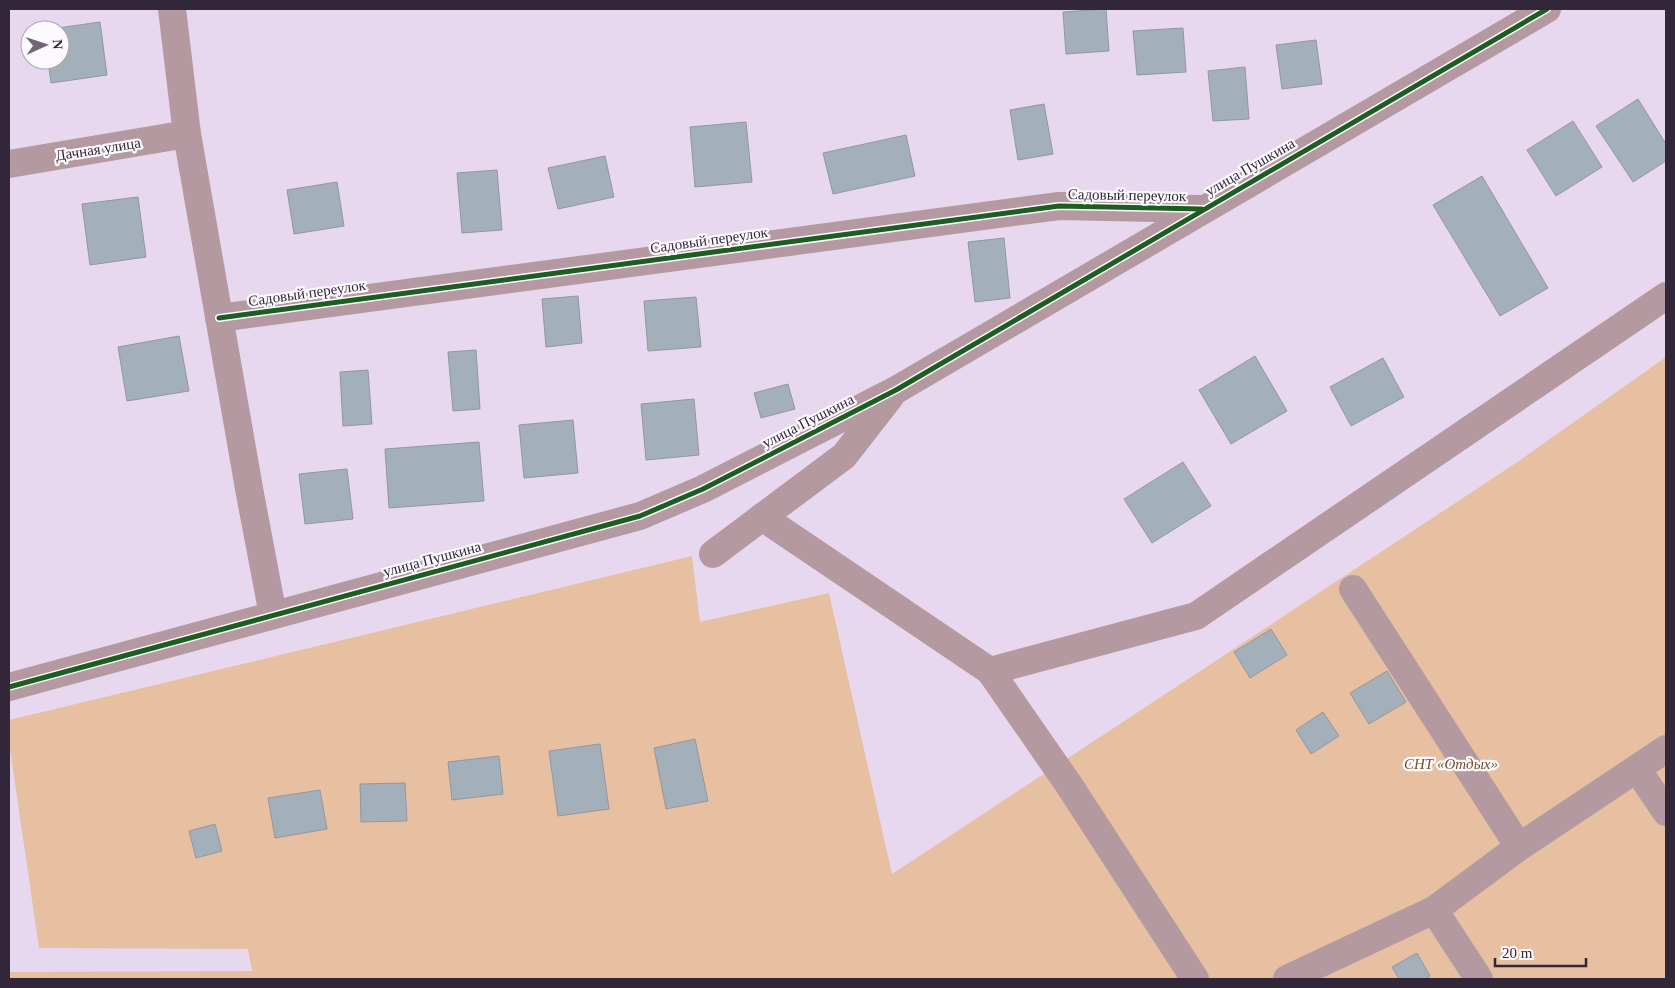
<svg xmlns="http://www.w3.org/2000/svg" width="1675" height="988" viewBox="0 0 1675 988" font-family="Georgia,serif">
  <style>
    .green { fill: #e7c0a1 }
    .building { fill: #a3b0ba; stroke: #9197a1 }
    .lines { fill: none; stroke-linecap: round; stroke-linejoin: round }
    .minor { stroke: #b49aa0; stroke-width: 28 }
    .cycleway-casing { stroke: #fdfaff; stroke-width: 8 }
    .cycleway { stroke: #1b5e20; stroke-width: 5 }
    .labels { text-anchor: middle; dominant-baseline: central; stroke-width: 4.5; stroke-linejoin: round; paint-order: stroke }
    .street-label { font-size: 15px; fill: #312738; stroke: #fdfaff }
    .park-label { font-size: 15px; font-style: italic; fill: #705023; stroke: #fdfaff }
  </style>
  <rect width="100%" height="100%" fill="#e7d8f0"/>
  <path class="green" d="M1666 357V979H9V972H11L252 971 248 949 39 948 9 742V720L692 556 700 622 829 593 892 874 1516 463Z"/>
  <g class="building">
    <path d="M1106 9 1109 51 1066 54 1063 12Z"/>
    <path d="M100 22 107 75 51 83 48 60H60V30H44Z"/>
    <path d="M1183 28 1186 72 1137 75 1133 31Z"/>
    <path d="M1316 40 1322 84 1282 89 1276 45Z"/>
    <path d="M1245 67 1249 119 1213 121 1208 71Z"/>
    <path d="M1638 99 1666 144V161L1633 182 1596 126Z"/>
    <path d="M1044 104 1053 154 1018 160 1010 110Z"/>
    <path d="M1573 121 1602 167 1556 196 1527 150Z"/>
    <path d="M746 122 752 182 695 187 690 127Z"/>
    <path d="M906 135 915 176 833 194 823 153Z"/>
    <path d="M605 156 614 197 558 209 548 168Z"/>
    <path d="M497 170 502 230 462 233 457 173Z"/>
    <path d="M1482 176 1548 288 1500 316 1433 205Z"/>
    <path d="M337 182 344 226 294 234 287 190Z"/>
    <path d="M138 197 146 257 90 265 82 204Z"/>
    <path d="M1004 238 1010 298 975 302 968 242Z"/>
    <path d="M578 296 582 343 546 347 542 299Z"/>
    <path d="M696 297 701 347 648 351 644 301Z"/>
    <path d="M179 336 189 391 127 401 118 347Z"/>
    <path d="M476 350 480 409 453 411 448 352Z"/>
    <path d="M1255 356 1287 411 1231 444 1199 390Z"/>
    <path d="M1383 358 1404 397 1351 426 1330 387Z"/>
    <path d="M368 370 372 424 343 426 340 372Z"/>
    <path d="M788 384 795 409 761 418 754 393Z"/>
    <path d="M694 399 699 455 646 460 641 404Z"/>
    <path d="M573 420 578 473 524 478 519 425Z"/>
    <path d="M479 442 484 501 389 508 385 449Z"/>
    <path d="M1183 462 1211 506 1152 543 1124 499Z"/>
    <path d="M347 469 353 519 305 524 299 474Z"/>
    <path d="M1271 629 1287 655 1250 678 1234 652Z"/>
    <path d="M1387 671 1406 702 1369 724 1350 693Z"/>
    <path d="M1323 712 1339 736 1311 754 1296 730Z"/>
    <path d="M695 739 708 801 666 809 654 748Z"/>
    <path d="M600 744 609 809 558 816 549 751Z"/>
    <path d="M499 756 503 794 452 800 448 762Z"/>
    <path d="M405 783 407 821 361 822 360 784Z"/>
    <path d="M320 790 327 829 275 838 268 798Z"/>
    <path d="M215 824 222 851 196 858 189 831Z"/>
    <path d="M1417 953 1430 976 1425 979H1399L1392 967Z"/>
  </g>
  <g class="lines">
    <g class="minor">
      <path d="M172 9 187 134 250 494 273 615"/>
      <path d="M9 164 187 134"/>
      <path d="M219 318 1059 206 1202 209"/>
      <path d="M762 517 990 671 1069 785 1195 979"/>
      <path d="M713 554 844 456 890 397"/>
      <path d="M1353 589 1519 847"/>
      <path d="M990 671 1196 616 1666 296"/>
      <path d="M9 687 640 516 703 489 896 390 1547 9"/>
      <path d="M1637 769 1666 812"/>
      <path d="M1434 910 1479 979"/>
      <path d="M1287 979 1434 910 1519 847 1666 749"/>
    </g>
    <defs>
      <g id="cycleway">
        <path d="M219 318 1059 206 1202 209"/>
        <path d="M9 687 640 516 703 489 896 390 1547 9"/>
      </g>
    </defs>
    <use href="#cycleway" class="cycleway-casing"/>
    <use href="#cycleway" class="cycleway"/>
  </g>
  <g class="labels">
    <g class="street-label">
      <text transform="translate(98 149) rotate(-9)">Дачная улица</text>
      <text transform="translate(1250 167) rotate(-30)">улица Пушкина</text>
      <text transform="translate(1127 195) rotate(1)">Садовый переулок</text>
      <text transform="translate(709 240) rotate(-8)">Садовый переулок</text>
      <text transform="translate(307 293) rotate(-8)">Садовый переулок</text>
      <text transform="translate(808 421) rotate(-27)">улица Пушкина</text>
      <text transform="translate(432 559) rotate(-15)">улица Пушкина</text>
    </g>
    <g class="park-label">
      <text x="1451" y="764">СНТ «Отдых»</text>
    </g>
  </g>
  <rect width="1675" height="988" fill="none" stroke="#312738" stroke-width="20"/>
  <g transform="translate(45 45) rotate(87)"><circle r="24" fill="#fdfaff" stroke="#aba6af"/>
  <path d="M0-4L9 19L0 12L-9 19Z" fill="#716578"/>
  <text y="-8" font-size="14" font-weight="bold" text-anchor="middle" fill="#312738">N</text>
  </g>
  <path d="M1495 958v8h91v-8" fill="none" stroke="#312738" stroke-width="2.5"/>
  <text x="1502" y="958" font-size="15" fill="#312738" stroke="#fdfaff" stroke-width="4" paint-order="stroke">20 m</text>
</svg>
